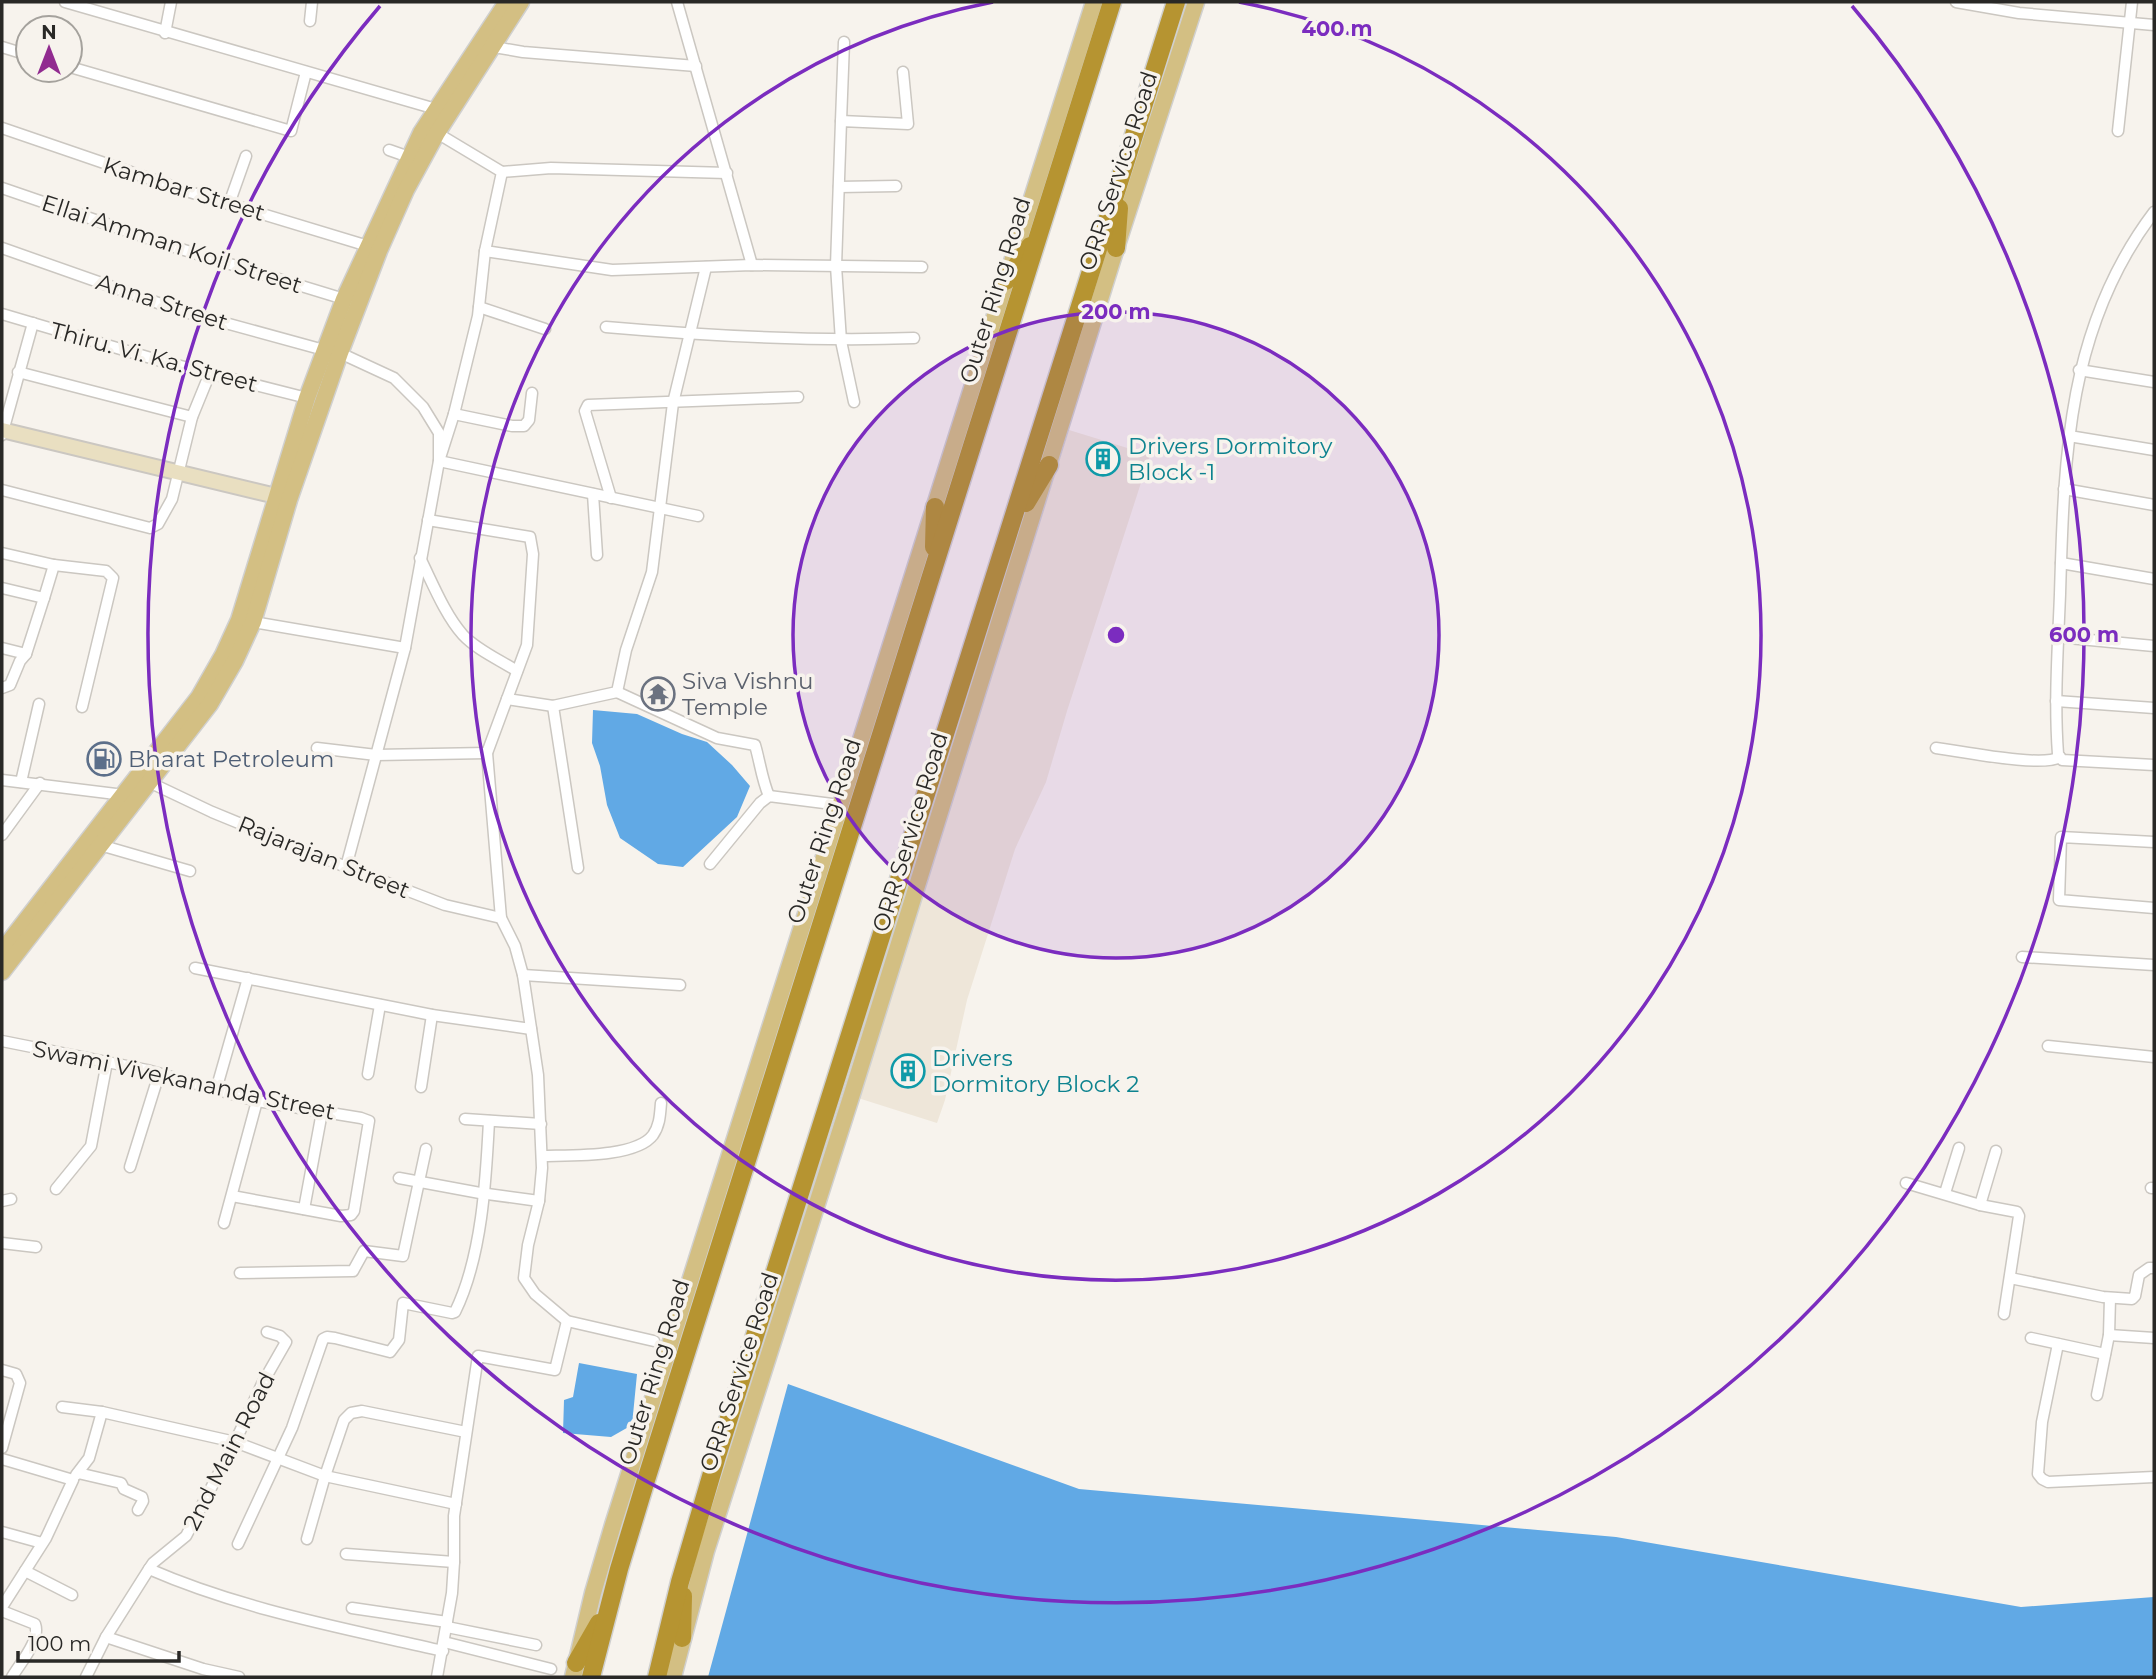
<svg xmlns="http://www.w3.org/2000/svg" width="2156" height="1679" viewBox="0 0 2156 1679" font-family="Montserrat,sans-serif">
  <style>
    .built { fill: #eee6d9 }
    .water { fill: #61a9e5 }
    .lines { fill: none; stroke-linecap: round; stroke-linejoin: round }
    .street-casing { stroke: #cbc7c1; stroke-width: 13 }
    .secondary-casing { stroke: #cbc7c1; stroke-width: 18 }
    .primary-casing { stroke: #d0d0cf; stroke-width: 19 }
    .highway-casing { stroke: #d0d0cf; stroke-width: 21 }
    .street { stroke: #fff; stroke-width: 10 }
    .secondary { stroke: #e9dfc1; stroke-width: 14 }
    .primary { stroke: #d3bf83; stroke-width: 16 }
    .highway { stroke: #b69431; stroke-width: 18 }
    .ring { fill: none; stroke: #7b2cbf; stroke-width: 3.5 }
    .labels { text-anchor: middle; dominant-baseline: central; stroke-width: 7; stroke-linejoin: round; paint-order: stroke }
    .street-label { font-size: 23px; fill: #292826; stroke: #f7f3ed }
    .culture-label { font-size: 23px; fill: #0d838f; stroke: #f7f3ed; text-anchor: start }
    .worship-label { font-size: 23px; fill: #5b616d; stroke: #f7f3ed; text-anchor: start }
    .service-label { font-size: 23px; fill: #4e5e75; stroke: #f7f3ed; text-anchor: start }
    .centre { fill: #7b2cbf; stroke: #f7f3ed; stroke-width: 3.5 }
    .ring-label { font-size: 21px; text-anchor: middle; font-weight: bold; fill: #7b2cbf; stroke: #f7f3ed; stroke-width: 7; stroke-linejoin: round; paint-order: stroke }
  </style>
  <rect width="100%" height="100%" fill="#f7f3ed"/>
  <path class="built" d="M1069 430 1150 455 1067 711 1046 782 1015 849 967 1000 945 1100 937 1123 858 1098Z"/>
  <g class="water">
    <path d="M593 710 637 714 682 734 707 742 732 765 750 786 737 817 683 867 658 864 620 838 607 805 600 766 592 743Z"/>
    <path d="M579 1363 637 1374 632 1425 611 1437 563 1433 564 1400 573 1397Z"/>
    <path d="M788 1384 1079 1489 1616 1537 2021 1607 2154 1597V1677H708Z"/>
  </g>
  <g class="lines">
    <defs>
      <g id="street">
        <path d="M65 2 436 109"/>
        <path d="M677 2 752 265"/>
        <path d="M1956 2 2019 13 2154 25"/>
        <path d="M310 21 312 2"/>
        <path d="M165 33 171 2"/>
        <path d="M2 47 28 55"/>
        <path d="M494 47 523 52 696 66"/>
        <path d="M70 67 291 131 306 72"/>
        <path d="M841 121 844 42"/>
        <path d="M2 128 183 190 368 246"/>
        <path d="M2118 131 2132 2"/>
        <path d="M437 133 502 172 485 251 478 316 454 414 439 461 698 516"/>
        <path d="M389 150 409 157"/>
        <path d="M502 172 551 168 727 173"/>
        <path d="M839 187 896 186"/>
        <path d="M2 188 171 246 344 299"/>
        <path d="M229 204 246 156"/>
        <path d="M2154 212C2067 327 2064 457 2060 594 2058 647 2054 701 2058 754L2062 760 2154 765"/>
        <path d="M2 248 178 310 324 350"/>
        <path d="M485 251 612 270 752 265 922 267"/>
        <path d="M479 307 545 329"/>
        <path d="M2 314 161 361 307 398"/>
        <path d="M606 327C709 336 811 342 914 338"/>
        <path d="M340 353 394 378 423 407 439 433V461L405 648 346 867"/>
        <path d="M2079 370 2154 382"/>
        <path d="M18 372 192 417"/>
        <path d="M854 402 841 341 836 266 841 121 908 124 903 72"/>
        <path d="M454 414 512 426H524L529 420 532 393"/>
        <path d="M2 435 33 323"/>
        <path d="M2069 436 2154 450"/>
        <path d="M2064 489 2154 505"/>
        <path d="M2 490 150 528 158 524 172 499 192 417 210 373"/>
        <path d="M593 494 597 555"/>
        <path d="M611 498 585 411 588 405 798 397"/>
        <path d="M428 520 530 537 533 554 527 645 487 753 501 918 515 946 523 975 538 1075 542 1168 539 1201 528 1245 524 1278 535 1294 567 1321 654 1341"/>
        <path d="M2 553 54 565"/>
        <path d="M420 558C432 582 445 615 463 635 477 650 500 660 517 671"/>
        <path d="M2061 563 2154 579"/>
        <path d="M2 588 44 598 54 565 106 571 113 578 82 707"/>
        <path d="M253 622 405 648"/>
        <path d="M2058 637 2154 646"/>
        <path d="M2 648 26 654"/>
        <path d="M2 688 10 685 20 661 26 654 44 598"/>
        <path d="M617 692 717 738 755 745C760 762 762 780 769 796"/>
        <path d="M507 699 553 706"/>
        <path d="M2056 701 2154 708"/>
        <path d="M317 748 376 755 487 753"/>
        <path d="M1936 748C1961 751 2042 768 2060 757"/>
        <path d="M2 780 124 795"/>
        <path d="M21 782 39 704"/>
        <path d="M151 783 212 812 346 867 445 905 501 918"/>
        <path d="M2 835 40 783"/>
        <path d="M2154 842 2061 837 2059 900 2154 908"/>
        <path d="M100 845 190 871"/>
        <path d="M710 864 760 803 769 796 840 805"/>
        <path d="M578 868 553 706 617 692 626 650 652 572 673 403 706 267"/>
        <path d="M2022 957 2154 965"/>
        <path d="M195 968 432 1015 531 1029"/>
        <path d="M523 975 680 985"/>
        <path d="M2 1041 147 1070 257 1101 361 1118 369 1121 354 1211 351 1215 341 1216 232 1196"/>
        <path d="M2048 1046 2154 1057"/>
        <path d="M368 1074 380 1005"/>
        <path d="M421 1087 432 1015"/>
        <path d="M216 1090 248 978"/>
        <path d="M465 1119 541 1124"/>
        <path d="M542 1156C569 1155 636 1158 653 1135 660 1125 660 1114 661 1103"/>
        <path d="M130 1167 159 1074"/>
        <path d="M399 1178 480 1193 539 1201"/>
        <path d="M1906 1183 1980 1205 2017 1212 2019 1216 2004 1314"/>
        <path d="M2151 1188H2154"/>
        <path d="M56 1189 91 1146 107 1062"/>
        <path d="M1945 1193 1959 1148"/>
        <path d="M2 1201 11 1199"/>
        <path d="M1980 1205 1996 1151"/>
        <path d="M304 1209 322 1112"/>
        <path d="M224 1223 257 1101"/>
        <path d="M2 1243 36 1247"/>
        <path d="M240 1273 353 1271 364 1251 403 1256 426 1149"/>
        <path d="M2010 1278 2103 1297 2132 1299 2135 1296 2139 1275 2149 1268H2154"/>
        <path d="M2109 1335 2154 1338"/>
        <path d="M2031 1338 2105 1354"/>
        <path d="M2058 1344 2042 1422 2038 1474 2042 1479 2048 1482 2154 1477"/>
        <path d="M2 1370 16 1374 20 1383 2 1448"/>
        <path d="M2097 1395 2109 1335 2110 1298"/>
        <path d="M62 1407 102 1412 235 1442 325 1476 456 1504"/>
        <path d="M2 1459 73 1480 46 1538 2 1607"/>
        <path d="M78 1473 121 1483 124 1489 142 1497 143 1501 138 1510"/>
        <path d="M76 1475 89 1458 102 1412"/>
        <path d="M2 1532 42 1543"/>
        <path d="M307 1539 325 1476 344 1420 351 1413 362 1411 466 1432"/>
        <path d="M238 1544 292 1428 323 1339 327 1337 335 1338 390 1352 399 1340 403 1303 452 1313 455 1312C482 1257 486 1180 489 1121"/>
        <path d="M346 1554 454 1562"/>
        <path d="M149 1569C243 1610 344 1628 443 1651"/>
        <path d="M25 1571 72 1595"/>
        <path d="M352 1608 447 1622"/>
        <path d="M2 1611 35 1624C41 1640 20 1663 12 1677"/>
        <path d="M447 1627 536 1645"/>
        <path d="M106 1637 203 1669 239 1677"/>
        <path d="M444 1642 551 1669"/>
        <path d="M86 1677 106 1637 149 1569 153 1563 186 1536 235 1442 262 1384 286 1342 280 1336 267 1332"/>
        <path d="M437 1677 452 1593 454 1562V1516L478 1356 555 1370 567 1321"/>
      </g>
      <path id="secondary" d="M2 430 276 496"/>
      <g id="primary">
        <path d="M2 951 199 697 223 655 239 620 307 398 344 299 421 133 507 2"/>
        <path d="M2 972 210 704 235 661 253 622 289 500 340 353 379 251 406 190 437 133 521 2"/>
        <path d="M573 1677 593 1593 613 1525 1094 2"/>
        <path d="M673 1677 706 1551 852 1094 1116 248 1196 2"/>
      </g>
      <g id="highway">
        <path d="M1116 248 1119 208"/>
        <path d="M1006 281 1030 246"/>
        <path d="M1026 503 1049 465"/>
        <path d="M934 547 935 507"/>
        <path d="M682 1638 683 1596"/>
        <path d="M576 1663 599 1623"/>
        <path d="M591 1677 619 1569 646 1480 1112 2"/>
        <path d="M657 1677 680 1582 717 1456 1176 2"/>
      </g>
    </defs>
    <use href="#street" class="street-casing"/>
    <use href="#secondary" class="secondary-casing"/>
    <use href="#primary" class="primary-casing"/>
    <use href="#highway" class="highway-casing"/>
    <use href="#street" class="street"/>
    <use href="#secondary" class="secondary"/>
    <use href="#primary" class="primary"/>
    <use href="#highway" class="highway"/>
  </g>
  <circle cx="1116" cy="635" r="323" fill="#7b2cbf" fill-opacity=".12"/>
  <g class="ring">
    <circle cx="1116" cy="635" r="323"/>
    <path d="M1239 2A645 645 0 1 1 993 2"/>
    <path d="M1852 6A968 968 0 1 1 380 6"/>
  </g>
  <defs>
    <symbol id="building-ring" viewBox="-11 -11 22 22"><circle r="9.5" fill="#f7f3ed" stroke="#0f9aa8" stroke-width="1.5"/><path d="M-4-6H4V6H1V3H-1V6H-4ZM-2.5-4.3h1.7v1.8h-1.7ZM.8-4.3h1.7v1.8H.8ZM-2.5-1h1.7V.8h-1.7ZM.8-1h1.7V.8H.8Z" fill="#0f9aa8"/></symbol>
    <symbol id="temple-ring" viewBox="-11 -11 22 22"><circle r="9.5" fill="#f7f3ed" stroke="#6b7280" stroke-width="1.5"/><path d="M0-6L5-2H3V0L6.5 2.5H4V6H1.5V3h-3V6H-4V2.5H-6.5L-3 0V-2H-5Z" fill="#6b7280"/></symbol>
    <symbol id="fuel-ring" viewBox="-11 -11 22 22"><circle r="9.5" fill="#f7f3ed" stroke="#5c6f8a" stroke-width="1.5"/><path d="M-5.5-6h7V0h2V4h1.3V-2.5L3-4.5l.8-.8L6-3V5H2.5V1h-1V6h-7ZM-4.2-4.7v3.2H.2V-4.7Z" fill="#5c6f8a"/></symbol>
  </defs>
  <g fill-rule="evenodd">
    <use href="#building-ring" x="1084" y="440" width="38" height="38"/>
    <use href="#temple-ring" x="639" y="675" width="38" height="38"/>
    <use href="#fuel-ring" x="85" y="740" width="38" height="38"/>
    <use href="#building-ring" x="889" y="1052" width="38" height="38"/>
  </g>
  <g class="labels">
    <g class="street-label">
      <text transform="translate(1118 171) rotate(-72)">ORR Service Road</text>
      <text transform="translate(184 189) rotate(17)">Kambar Street</text>
      <text transform="translate(172 244) rotate(18)">Ellai Amman Koil Street</text>
      <text transform="translate(995 290) rotate(-73)">Outer Ring Road</text>
      <text transform="translate(162 302) rotate(18)">Anna Street</text>
      <text transform="translate(154 357) rotate(15)">Thiru. Vi. Ka. Street</text>
      <text transform="translate(824 831) rotate(-72)">Outer Ring Road</text>
      <text transform="translate(910 832) rotate(-73)">ORR Service Road</text>
      <text transform="translate(324 857) rotate(22)">Rajarajan Street</text>
      <text transform="translate(184 1080) rotate(12)">Swami Vivekananda Street</text>
      <text transform="translate(654 1372) rotate(-73)">Outer Ring Road</text>
      <text transform="translate(739 1372) rotate(-72)">ORR Service Road</text>
      <text transform="translate(229 1451) rotate(-63)">2nd Main Road</text>
    </g>
    <g class="culture-label">
      <text x="1128" y="446">Drivers Dormitory<tspan x="1128" dy="26">Block -1</tspan></text>
      <text x="932" y="1058">Drivers<tspan x="932" dy="26">Dormitory Block 2</tspan></text>
    </g>
    <g class="worship-label">
      <text x="682" y="681">Siva Vishnu<tspan x="682" dy="26">Temple</tspan></text>
    </g>
    <g class="service-label">
      <text x="128" y="759">Bharat Petroleum</text>
    </g>
  </g>
  <circle cx="1116" cy="635" r="10" class="centre"/>
  <g class="ring-label">
    <text x="1337" y="36">400 m</text>
    <text x="1116" y="319">200 m</text>
    <text x="2084" y="642">600 m</text>
  </g>
  <rect width="2156" height="1679" fill="none" stroke="#292826" stroke-width="7"/>
  <g transform="translate(49 49)"><circle r="33" fill="#f7f3ed" stroke="#a5a29d" stroke-width="2"/>
  <path d="M0-5L12 26L0 18L-12 26Z" fill="#912b90"/>
  <text y="-10" font-size="19" font-weight="bold" text-anchor="middle" fill="#292826">N</text>
  </g>
  <path d="M18 1651v10h161v-10" fill="none" stroke="#292826" stroke-width="3.5"/>
  <text x="28" y="1651" font-size="21" fill="#292826" stroke="#f7f3ed" stroke-width="5" paint-order="stroke">100 m</text>
</svg>
